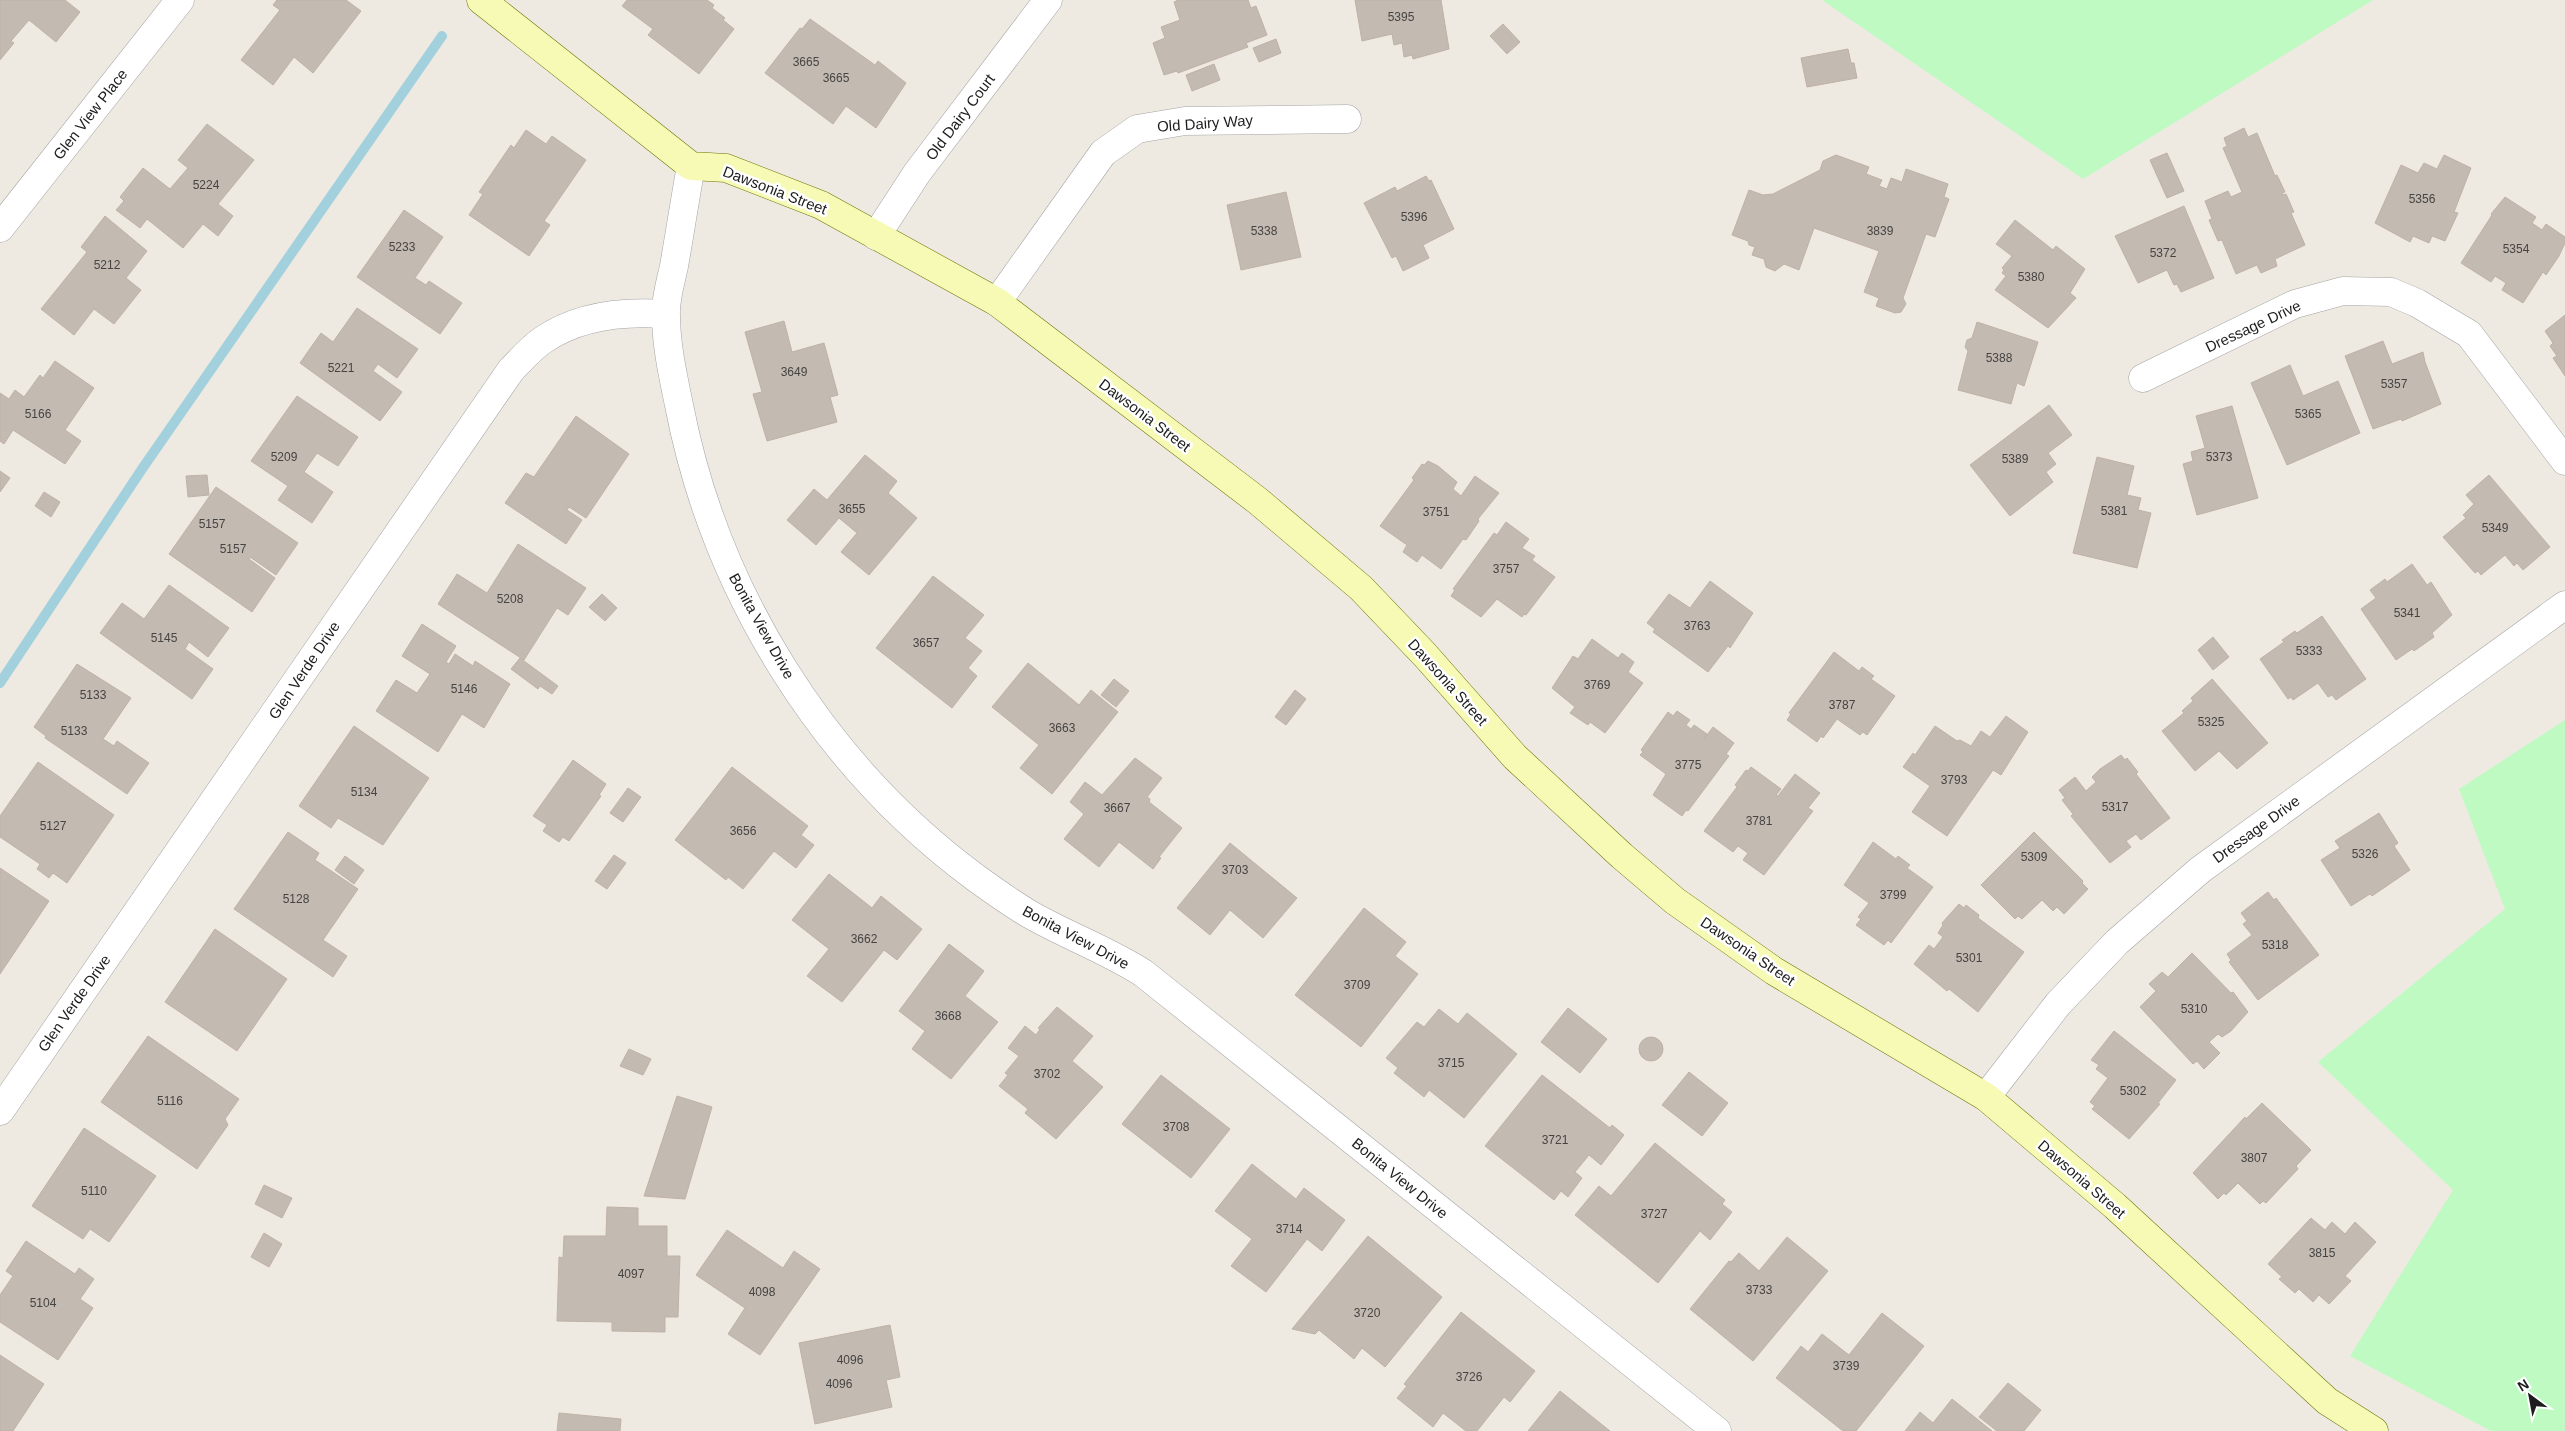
<svg xmlns="http://www.w3.org/2000/svg" width="2565" height="1431" viewBox="0 0 2565 1431" font-family="Helvetica,sans-serif">
  <style>
    .park { fill: #befac2 }
    .lines { fill: none; stroke-linecap: round; stroke-linejoin: round }
    .stream { stroke: #a2d0dd; stroke-width: 10 }
    .building { fill: #c3bab2; stroke: #c0b1a5 }
    .street-casing { stroke: #a4a4a4; stroke-width: 29 }
    .secondary-casing { stroke: #697503; stroke-width: 29 }
    .street { stroke: #fff; stroke-width: 28 }
    .secondary { stroke: #f7fab4; stroke-width: 28 }
    .labels { text-anchor: middle; dominant-baseline: central; stroke-width: 5; stroke-linejoin: round; paint-order: stroke }
    .number-label { font-size: 12px; fill: #464442 }
    .street-label { font-size: 15px; fill: #1d1d1d; stroke: #fff }
  </style>
  <rect width="100%" height="100%" fill="#eeeae2"/>
  <g class="park">
    <path d="M1822 0H2373L2083 179Z"/>
    <path d="M2565 720V1431H2491L2350 1356 2453 1190 2318 1062 2505 909 2459 789Z"/>
  </g>
  <g class="lines">
    <path class="stream" d="M0 683 142 469 442 36"/>
  </g>
  <g class="building">
    <path d="M0 0H65L80 12 56 42 29 20 11 41 14 43 0 60Z"/>
    <path d="M277 0H346L361 11 313 73 294 57 273 85 241 60 280 10 273 5Z"/>
    <path d="M627 0H707L714 5 712 8 725 18 723 20 734 29 699 74 648 35 653 29 622 6Z"/>
    <path d="M1248 0 1251 8 1256 6 1267 35 1246 43 1248 47 1178 73 1177 71 1164 75 1153 43 1165 38 1161 27 1180 20 1174 2 1178 0Z"/>
    <path d="M1355 0H1441L1449 49 1413 59 1412 55 1404 57 1402 43 1394 45 1392 34 1362 41Z"/>
    <path d="M810 19 875 65 878 61 906 83 876 128 846 106 833 124 765 73 800 28 802 29Z"/>
    <path d="M1503 24 1520 42 1507 54 1490 36Z"/>
    <path d="M1276 39 1281 53 1259 62 1253 48Z"/>
    <path d="M1848 49 1851 63H1854L1857 78 1807 87 1801 58Z"/>
    <path d="M1214 64 1220 80 1192 91 1186 75Z"/>
    <path d="M207 124 254 160 218 204 233 216 218 236 203 224 183 248 147 219 140 228 116 210 124 201 120 197 143 168 170 189 188 168 178 160Z"/>
    <path d="M2244 128 2248 137 2257 133 2275 176 2277 175 2285 192 2282 193 2283 195 2286 194 2294 212 2291 213 2305 245 2275 259 2277 266 2261 273 2257 265 2236 274 2222 240 2218 241 2209 220 2212 219 2205 201 2228 191 2231 197 2242 192 2223 148 2227 146 2224 138Z"/>
    <path d="M526 130 546 144 552 136 586 160 544 221 550 225 529 256 469 215 483 194 479 192 511 145 514 148Z"/>
    <path d="M2167 153 2184 191 2167 198 2150 160Z"/>
    <path d="M1836 155 1869 167 1866 174 1882 180 1879 186 1887 189 1891 178 1902 182 1906 169 1948 184 1944 197 1949 199 1935 237 1926 234 1903 298 1906 304 1901 312 1895 313 1876 306 1879 298 1864 292 1879 251 1814 228 1799 270 1784 264 1775 271 1766 267 1764 259 1752 255 1755 247 1749 245 1748 241 1732 235 1749 190 1763 195 1773 194 1820 170 1823 161Z"/>
    <path d="M2444 155 2471 168 2454 212 2458 213 2445 241 2432 236 2429 243 2413 236 2410 242 2375 223 2401 165 2418 173 2424 163 2437 169Z"/>
    <path d="M1426 176 1429 181 1431 180 1454 229 1423 245 1429 258 1403 271 1396 256 1392 258 1364 203 1395 187 1397 191Z"/>
    <path d="M1286 192 1301 257 1241 270 1227 205Z"/>
    <path d="M2505 197 2536 217 2532 223 2542 230 2546 224 2565 237V243L2559 256 2546 275 2543 272 2523 303 2502 290 2506 283 2495 276 2491 282 2461 263 2492 215 2491 214Z"/>
    <path d="M2184 206 2214 278 2181 292 2177 284 2174 285 2167 270 2138 283 2115 236Z"/>
    <path d="M404 210 443 237 415 278 426 285 429 281 462 303 440 334 357 277Z"/>
    <path d="M105 216 147 251 126 278 141 290 114 324 94 309 74 335 41 309 87 252 81 247Z"/>
    <path d="M2015 220 2053 250 2056 246 2085 269 2070 293 2076 298 2048 328 1995 290 2006 276 2002 273 2004 270 2002 268 2012 256 1996 244Z"/>
    <path d="M357 308 418 349 397 378 378 364 373 371 402 392 380 421 300 363 321 333 333 342Z"/>
    <path d="M2565 315V376L2553 358 2557 356 2550 346 2553 343 2545 331Z"/>
    <path d="M784 321 792 352 824 343 838 395 830 397 837 422 767 441 753 394 762 392 745 332Z"/>
    <path d="M1977 322 2038 342 2024 386 2017 383 2011 404 1958 390 1968 351 1965 347 1967 340 1972 338Z"/>
    <path d="M2383 341 2392 364 2423 352 2425 362 2441 404 2402 421 2401 419 2373 429 2345 356Z"/>
    <path d="M55 361 94 388 65 430 81 441 65 464 13 430 4 444 0 441V393L9 399 15 390 24 397 40 375 43 378Z"/>
    <path d="M2290 365 2303 396 2338 381 2360 433 2287 465 2251 383Z"/>
    <path d="M297 396 358 437 338 466 317 453 304 472 333 492 312 523 278 500 288 486 251 461Z"/>
    <path d="M2049 405 2072 435 2048 453 2056 464 2046 472 2053 482 2010 516 1970 465Z"/>
    <path d="M2232 406 2258 498 2197 515 2183 464 2193 461 2191 452 2205 448 2196 416Z"/>
    <path d="M576 416 629 454 586 518 569 507 567 510 582 520 566 544 505 503 526 473 534 477Z"/>
    <path d="M865 455 897 481 888 493 917 518 869 575 841 552 857 533 839 518 816 545 787 520 814 489 827 500Z"/>
    <path d="M2097 457 2134 466 2127 495 2141 498 2138 510 2151 513 2137 568 2073 553Z"/>
    <path d="M1428 461 1438 466 1457 482 1453 489 1461 496 1475 476 1499 493 1478 519 1479 521 1466 540 1463 539 1441 569 1422 555 1417 562 1403 552 1407 545 1380 526 1414 480 1412 478 1422 464 1424 465Z"/>
    <path d="M0 471 10 478 0 492Z"/>
    <path d="M207 475 209 495 188 497 186 476Z"/>
    <path d="M2489 475 2550 547 2523 570 2517 563 2514 566 2505 555 2481 575 2478 571 2475 573 2443 537 2466 518 2463 515 2474 504 2466 495Z"/>
    <path d="M216 487 298 543 276 575 250 557 249 559 275 578 252 612 169 554Z"/>
    <path d="M44 492 60 502 51 517 35 506Z"/>
    <path d="M1506 522 1529 539 1522 548 1535 556 1532 560 1555 577 1526 615 1524 614 1522 617 1497 599 1481 617 1451 596 1455 590 1453 589 1494 533 1497 535Z"/>
    <path d="M518 544 586 588 568 615 557 608 524 660 438 604 457 574 487 593Z"/>
    <path d="M2412 564 2427 585 2431 582 2452 615 2432 633 2434 637 2414 651 2412 649 2396 660 2361 609 2376 598 2370 590 2385 579 2387 582Z"/>
    <path d="M933 576 984 615 965 638 982 651 968 668 977 676 952 708 876 648Z"/>
    <path d="M1710 581 1753 613 1730 648 1728 646 1708 672 1653 632 1655 629 1647 623 1669 594 1690 608Z"/>
    <path d="M169 585 229 628 208 657 189 642 185 649 213 669 192 699 100 633 122 603 144 619Z"/>
    <path d="M602 594 617 608 605 621 589 607Z"/>
    <path d="M2322 616 2366 679 2336 700 2332 695 2328 697 2318 683 2293 700 2291 697 2288 699 2260 659 2284 642 2282 640 2295 631 2297 633Z"/>
    <path d="M422 624 456 646 446 662 449 664 455 654 473 666 475 661 510 684 484 728 462 714 438 752 376 711 396 680 417 693 430 674 402 656Z"/>
    <path d="M2213 637 2229 657 2213 670 2198 650Z"/>
    <path d="M1592 639 1618 658 1622 653 1634 662 1628 672 1643 683 1605 733 1590 722 1588 725 1570 713 1575 707 1552 688 1573 656 1578 659Z"/>
    <path d="M1834 652 1859 671 1862 667 1874 676 1871 679 1895 696 1867 735 1863 732 1860 735 1837 719 1823 738 1821 736 1817 742 1787 720 1791 714 1789 713Z"/>
    <path d="M520 658 558 686 552 694 540 686 538 689 511 669Z"/>
    <path d="M1028 663 1079 705 1091 690 1118 712 1052 794 1020 768 1039 745 992 707Z"/>
    <path d="M77 664 131 698 103 739 114 746 117 741 149 763 127 794 45 738 46 736 34 727Z"/>
    <path d="M1114 679 1129 691 1116 707 1101 695Z"/>
    <path d="M2212 679 2268 743 2237 769 2219 751 2195 771 2162 731 2184 713 2182 711 2193 701 2191 698Z"/>
    <path d="M1295 690 1306 699 1286 725 1275 717Z"/>
    <path d="M1677 711 1690 720 1686 725 1691 729 1694 725 1707 734 1704 739 1713 727 1734 743 1726 754 1729 756 1688 811 1686 810 1682 816 1653 795 1666 774 1640 755 1643 752 1641 750 1668 712 1673 716Z"/>
    <path d="M2006 716 2028 732 2001 775 1993 770 1947 836 1912 812 1930 786 1903 767 1913 753 1915 755 1935 726 1957 741 1960 740 1971 746 1981 731 1990 737Z"/>
    <path d="M354 726 429 778 383 845 338 818 331 828 299 806Z"/>
    <path d="M2121 755 2125 760 2127 758 2138 772 2136 774 2170 818 2141 840 2136 834 2126 841 2131 847 2110 863 2071 816 2073 814 2062 800 2065 798 2059 790 2075 777 2086 791 2096 782 2092 777 2100 769Z"/>
    <path d="M1135 758 1162 778 1147 797 1150 799 1149 802 1182 828 1159 857 1161 858 1153 869 1119 842 1099 867 1064 839 1084 814 1070 802 1085 782 1102 795Z"/>
    <path d="M573 760 606 784 599 795 601 796 569 841 563 837 559 842 543 831 547 825 533 816Z"/>
    <path d="M38 762 114 815 67 883 53 873 49 878 37 869 40 864 0 837V816Z"/>
    <path d="M732 767 808 826 801 835 814 845 796 868 774 851 743 889 728 877 726 880 675 840Z"/>
    <path d="M1751 767 1781 789 1776 795 1778 796 1795 774 1820 793 1808 808 1813 811 1764 875 1743 860 1748 853 1738 846 1733 852 1704 831 1737 787 1735 785 1746 770 1748 771Z"/>
    <path d="M628 788 641 797 623 822 610 813Z"/>
    <path d="M2379 813 2398 843 2394 846 2410 870 2372 896 2370 894 2351 906 2321 860 2340 848 2335 841Z"/>
    <path d="M288 832 319 853 315 860 358 889 323 940 347 956 333 977 234 909Z"/>
    <path d="M2034 832 2083 881 2082 883 2088 889 2064 914 2057 907 2053 911 2042 900 2022 919 2018 916 2015 919 1981 885Z"/>
    <path d="M1873 842 1896 859 1898 856 1910 865 1907 868 1933 887 1891 943 1888 940 1884 945 1856 925 1861 919 1858 917 1869 903 1844 885Z"/>
    <path d="M1230 843 1297 898 1263 938 1230 910 1210 935 1177 908Z"/>
    <path d="M614 855 626 863 607 889 595 881Z"/>
    <path d="M345 856 364 870 354 884 335 870Z"/>
    <path d="M0 868 49 901 0 974Z"/>
    <path d="M829 874 872 908 881 896 922 929 897 960 884 950 842 1002 807 976 829 949 792 920Z"/>
    <path d="M2268 892 2274 900 2276 898 2319 955 2258 1000 2229 962 2231 960 2227 954 2252 935 2243 924 2247 921 2241 913Z"/>
    <path d="M1959 904 1964 908 1966 905 1979 915 1978 918 2024 952 1978 1012 1949 989 1947 991 1914 964 1929 945 1934 949 1943 937 1938 933 1943 925 1942 923Z"/>
    <path d="M1364 908 1406 942 1395 956 1418 974 1361 1047 1295 995Z"/>
    <path d="M215 929 287 979 237 1051 165 1002Z"/>
    <path d="M949 944 984 971 965 996 998 1022 951 1079 912 1049 925 1031 899 1011Z"/>
    <path d="M2192 953 2231 993 2233 992 2248 1012 2231 1031 2222 1037 2218 1034 2209 1042 2220 1053 2204 1069 2197 1061 2193 1064 2140 1007 2156 991 2149 984 2162 972 2168 977Z"/>
    <path d="M1057 1007 1093 1036 1072 1061 1103 1087 1056 1139 1025 1113 1028 1109 999 1086 1008 1075 1005 1073 1019 1056 1008 1048 1025 1026 1036 1035 1040 1029 1038 1028Z"/>
    <path d="M1568 1008 1607 1039 1580 1073 1541 1042Z"/>
    <path d="M1439 1009 1458 1024 1467 1013 1517 1054 1464 1118 1429 1090 1424 1097 1394 1073 1398 1068 1386 1058 1417 1022 1424 1027Z"/>
    <path d="M2114 1031 2176 1080 2158 1103 2160 1104 2129 1139 2092 1109 2095 1106 2090 1102 2108 1078 2096 1069 2099 1065 2091 1060Z"/>
    <path d="M148 1036 239 1099 225 1119 228 1125 197 1169 101 1102Z"/>
    <circle cx="1651" cy="1049" r="12"/>
    <path d="M629 1049 651 1059 643 1075 620 1066Z"/>
    <path d="M1689 1072 1728 1103 1702 1136 1662 1105Z"/>
    <path d="M1161 1075 1230 1129 1191 1178 1122 1124Z"/>
    <path d="M1542 1075 1610 1128 1612 1125 1624 1135 1601 1165 1589 1155 1575 1172 1582 1178 1568 1197 1561 1191 1554 1200 1485 1146Z"/>
    <path d="M677 1096 712 1107 685 1199 644 1196Z"/>
    <path d="M2262 1103 2311 1150 2296 1166 2298 1169 2266 1203 2263 1201 2260 1204 2238 1183 2226 1195 2224 1193 2218 1199 2193 1173 2245 1117 2246 1119Z"/>
    <path d="M84 1128 156 1176 109 1242 90 1229 83 1239 32 1206Z"/>
    <path d="M1655 1143 1725 1200 1722 1204 1732 1212 1710 1240 1700 1231 1658 1283 1575 1215 1599 1186 1611 1196Z"/>
    <path d="M1252 1164 1296 1199 1304 1188 1345 1220 1322 1251 1307 1239 1266 1292 1231 1266 1252 1239 1215 1211Z"/>
    <path d="M264 1185 292 1198 282 1218 255 1204Z"/>
    <path d="M607 1207 638 1208V1226H667V1256H680L678 1317H665V1332L612 1331V1322L557 1321 559 1257 563 1258 564 1236H606Z"/>
    <path d="M2311 1218 2325 1230 2332 1222 2345 1234 2355 1222 2376 1242 2345 1276 2351 1281 2329 1304 2319 1295 2313 1302 2299 1289 2295 1293 2279 1279 2282 1277 2268 1264Z"/>
    <path d="M727 1230 783 1268 794 1251 820 1269 760 1355 728 1334 745 1308 696 1275Z"/>
    <path d="M264 1233 282 1244 269 1267 251 1257Z"/>
    <path d="M1368 1236 1442 1297 1385 1367 1362 1348 1354 1359 1319 1330 1315 1334 1292 1329Z"/>
    <path d="M1787 1237 1828 1271 1753 1361 1690 1309 1729 1261 1731 1262 1739 1253 1759 1271Z"/>
    <path d="M26 1241 75 1274 79 1268 94 1279 80 1299 93 1308 58 1360 0 1322V1295L13 1276 6 1271Z"/>
    <path d="M1461 1312 1535 1371 1510 1402 1504 1397 1477 1431H1466L1443 1413 1433 1427 1397 1398 1407 1386 1404 1384Z"/>
    <path d="M1882 1313 1924 1346 1856 1431H1843L1776 1378 1801 1346 1808 1352 1822 1334 1849 1355Z"/>
    <path d="M890 1325 900 1377 886 1380 892 1407 815 1424 799 1343Z"/>
    <path d="M0 1355 44 1384 13 1431H0Z"/>
    <path d="M2008 1383 2041 1410 2024 1431H1997L1979 1417Z"/>
    <path d="M1560 1391 1610 1431H1528Z"/>
    <path d="M1952 1399 1992 1431H1905L1920 1412 1933 1423Z"/>
    <path d="M559 1413 621 1419 620 1431H557Z"/>
  </g>
  <g class="lines">
    <defs>
      <g id="street">
        <path d="M691 166C685 199 680 232 674 266 671 281 665 299 666 315 666 345 673 376 679 405 715 592 823 765 976 878 994 891 1012 904 1031 915 1068 936 1107 950 1143 973L1717 1431"/>
        <path d="M0 228 180 0"/>
        <path d="M876 236 917 173 1048 0"/>
        <path d="M997 302 1103 153 1137 129 1185 121 1347 119"/>
        <path d="M2143 378 2295 304 2343 291 2391 292 2417 303 2469 334 2565 461"/>
        <path d="M1986 1097 2058 1004 2117 942 2200 870 2565 605"/>
        <path d="M0 1111 511 370C521 360 531 348 543 340 579 315 623 311 665 314"/>
      </g>
      <path id="secondary" d="M481 0 691 166 726 168 821 205 997 302 1258 501 1361 588 1425 655 1515 757 1622 856 1675 901 1774 971 1986 1097 2115 1206 2327 1401 2374 1431"/>
    </defs>
    <use href="#street" class="street-casing"/>
    <use href="#secondary" class="secondary-casing"/>
    <use href="#street" class="street"/>
    <use href="#secondary" class="secondary"/>
  </g>
  <g class="labels">
    <g class="number-label">
      <text x="1401" y="17">5395</text>
      <text x="806" y="62">3665</text>
      <text x="836" y="78">3665</text>
      <text x="206" y="185">5224</text>
      <text x="2422" y="199">5356</text>
      <text x="1414" y="217">5396</text>
      <text x="1264" y="231">5338</text>
      <text x="1880" y="231">3839</text>
      <text x="402" y="247">5233</text>
      <text x="2516" y="249">5354</text>
      <text x="2163" y="253">5372</text>
      <text x="107" y="265">5212</text>
      <text x="2031" y="277">5380</text>
      <text x="1999" y="358">5388</text>
      <text x="341" y="368">5221</text>
      <text x="794" y="372">3649</text>
      <text x="2394" y="384">5357</text>
      <text x="38" y="414">5166</text>
      <text x="2308" y="414">5365</text>
      <text x="284" y="457">5209</text>
      <text x="2219" y="457">5373</text>
      <text x="2015" y="459">5389</text>
      <text x="852" y="509">3655</text>
      <text x="2114" y="511">5381</text>
      <text x="1436" y="512">3751</text>
      <text x="212" y="524">5157</text>
      <text x="2495" y="528">5349</text>
      <text x="233" y="549">5157</text>
      <text x="1506" y="569">3757</text>
      <text x="510" y="599">5208</text>
      <text x="2407" y="613">5341</text>
      <text x="1697" y="626">3763</text>
      <text x="164" y="638">5145</text>
      <text x="926" y="643">3657</text>
      <text x="2309" y="651">5333</text>
      <text x="1597" y="685">3769</text>
      <text x="464" y="689">5146</text>
      <text x="93" y="695">5133</text>
      <text x="1842" y="705">3787</text>
      <text x="2211" y="722">5325</text>
      <text x="1062" y="728">3663</text>
      <text x="74" y="731">5133</text>
      <text x="1688" y="765">3775</text>
      <text x="1954" y="780">3793</text>
      <text x="364" y="792">5134</text>
      <text x="2115" y="807">5317</text>
      <text x="1117" y="808">3667</text>
      <text x="1759" y="821">3781</text>
      <text x="53" y="826">5127</text>
      <text x="743" y="831">3656</text>
      <text x="2365" y="854">5326</text>
      <text x="2034" y="857">5309</text>
      <text x="1235" y="870">3703</text>
      <text x="1893" y="895">3799</text>
      <text x="296" y="899">5128</text>
      <text x="864" y="939">3662</text>
      <text x="2275" y="945">5318</text>
      <text x="1969" y="958">5301</text>
      <text x="1357" y="985">3709</text>
      <text x="2194" y="1009">5310</text>
      <text x="948" y="1016">3668</text>
      <text x="1451" y="1063">3715</text>
      <text x="1047" y="1074">3702</text>
      <text x="2133" y="1091">5302</text>
      <text x="170" y="1101">5116</text>
      <text x="1176" y="1127">3708</text>
      <text x="1555" y="1140">3721</text>
      <text x="2254" y="1158">3807</text>
      <text x="94" y="1191">5110</text>
      <text x="1654" y="1214">3727</text>
      <text x="1289" y="1229">3714</text>
      <text x="2322" y="1253">3815</text>
      <text x="631" y="1274">4097</text>
      <text x="1759" y="1290">3733</text>
      <text x="762" y="1292">4098</text>
      <text x="43" y="1303">5104</text>
      <text x="1367" y="1313">3720</text>
      <text x="850" y="1360">4096</text>
      <text x="1846" y="1366">3739</text>
      <text x="1469" y="1377">3726</text>
      <text x="839" y="1384">4096</text>
    </g>
    <g class="street-label">
      <text transform="translate(90 114) rotate(-52)">Glen View Place</text>
      <text transform="translate(960 117) rotate(-53)">Old Dairy Court</text>
      <text transform="translate(1205 123) rotate(-4)">Old Dairy Way</text>
      <text transform="translate(775 190) rotate(21)">Dawsonia Street</text>
      <text transform="translate(2253 326) rotate(-25)">Dressage Drive</text>
      <text transform="translate(1145 415) rotate(37)">Dawsonia Street</text>
      <text transform="translate(762 626) rotate(61)">Bonita View Drive</text>
      <text transform="translate(304 670) rotate(-56)">Glen Verde Drive</text>
      <text transform="translate(1448 682) rotate(48)">Dawsonia Street</text>
      <text transform="translate(2256 829) rotate(-36)">Dressage Drive</text>
      <text transform="translate(1076 937) rotate(28)">Bonita View Drive</text>
      <text transform="translate(1748 951) rotate(34)">Dawsonia Street</text>
      <text transform="translate(74 1003) rotate(-55)">Glen Verde Drive</text>
      <text transform="translate(1400 1178) rotate(39)">Bonita View Drive</text>
      <text transform="translate(2082 1179) rotate(41)">Dawsonia Street</text>
    </g>
  </g>
  <g transform="translate(2530 1396) rotate(328)" stroke="#ffffff" stroke-width="4" paint-order="stroke">
  <path d="M0-4L9 19L0 12L-9 19Z" fill="#1d1d1d"/>
  <text y="-8" font-size="14" font-weight="bold" text-anchor="middle" fill="#1d1d1d">N</text>
  </g>
</svg>
